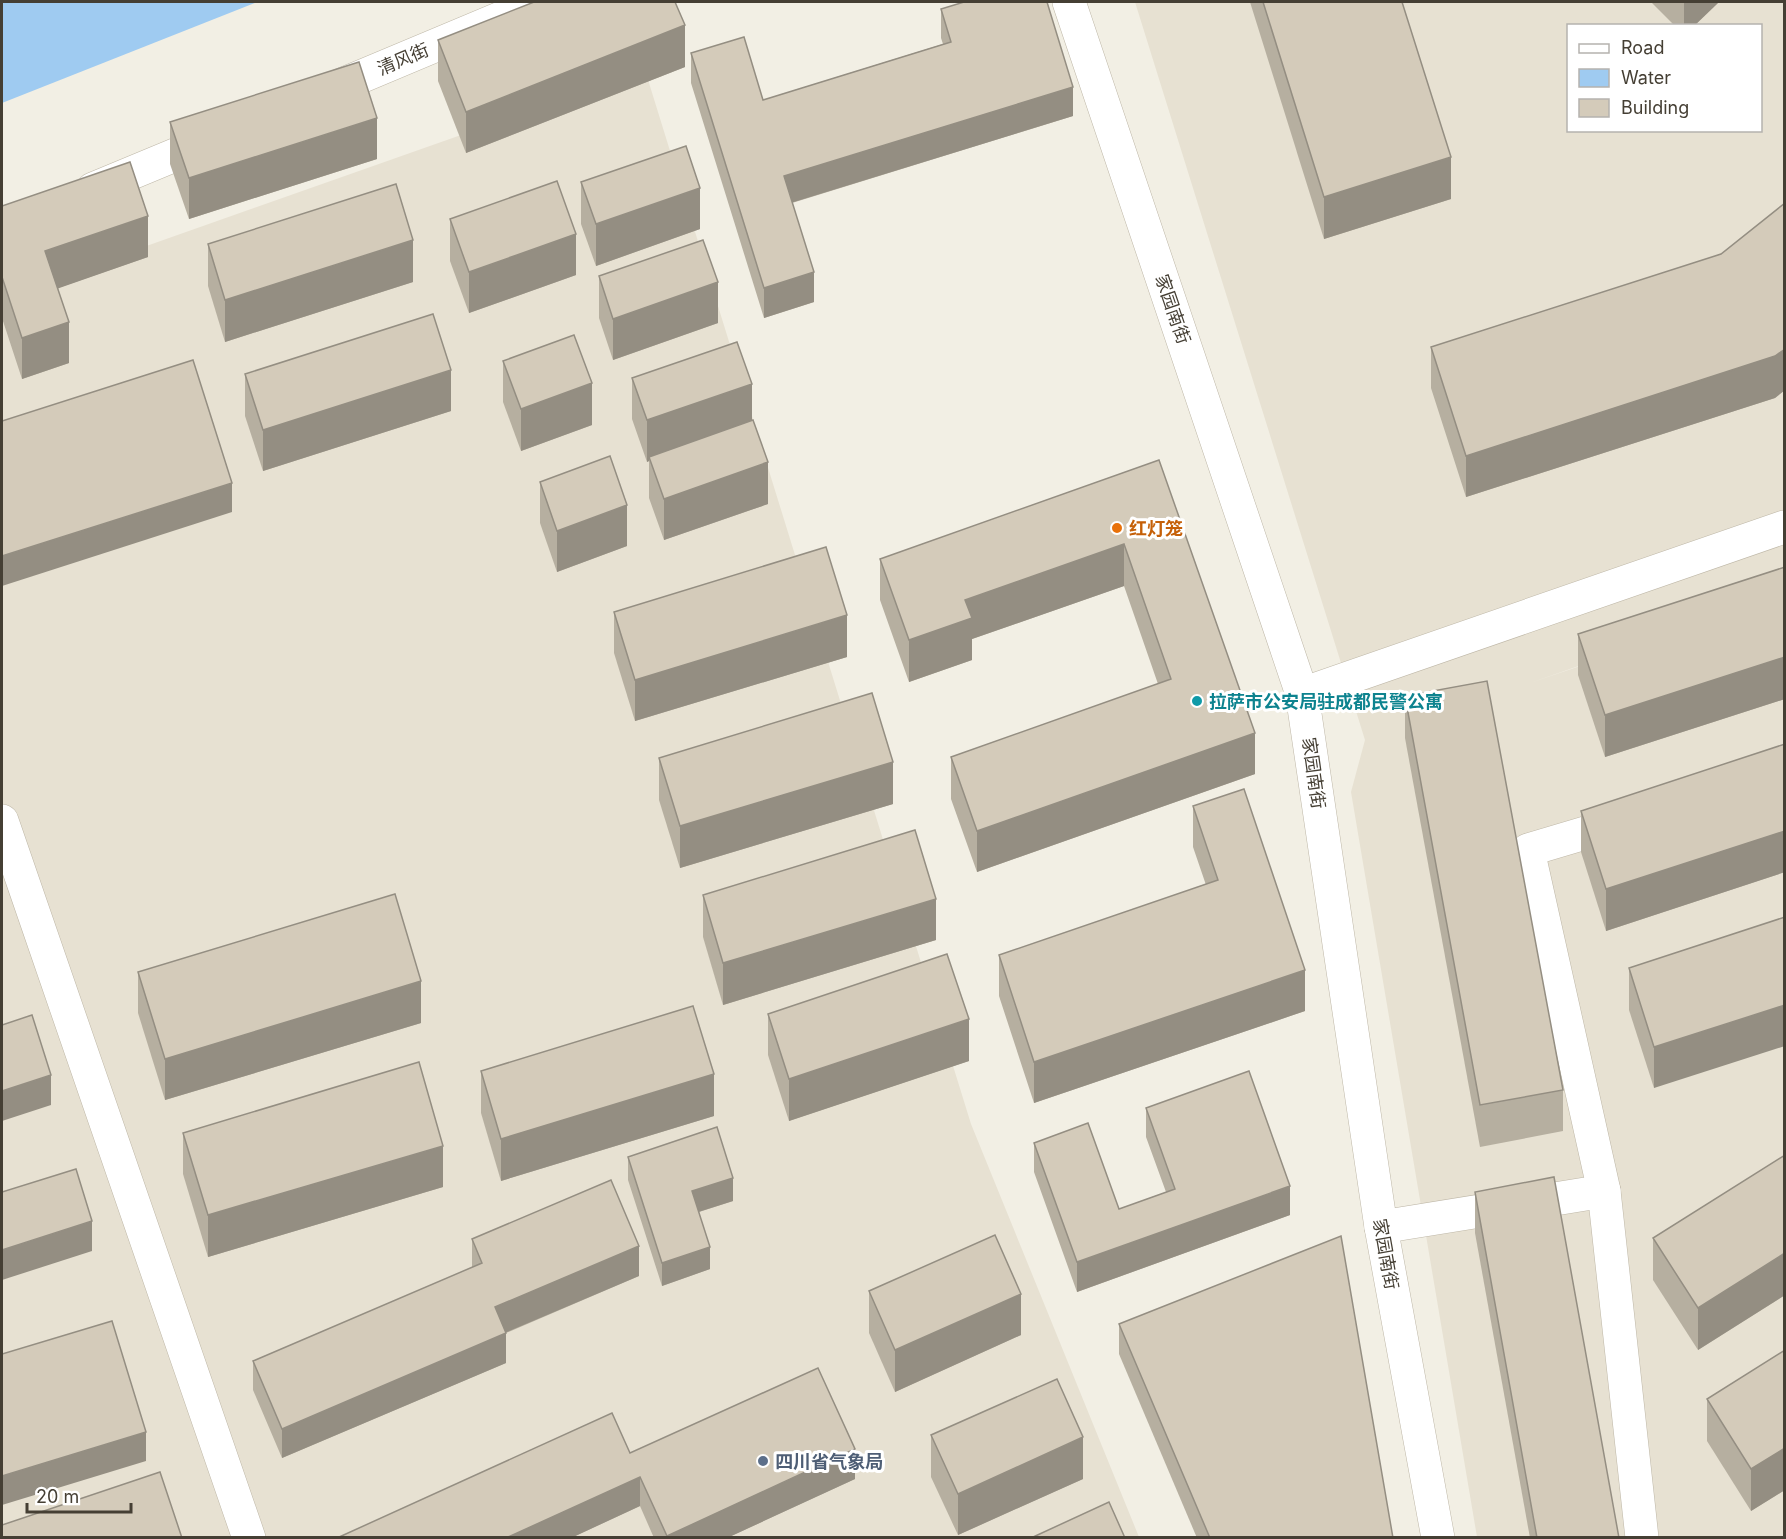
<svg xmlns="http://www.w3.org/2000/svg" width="1786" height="1539" viewBox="0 0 1786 1539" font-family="Inter,'Noto Sans SC',sans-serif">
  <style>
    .residential { fill: #e7e1d2; fill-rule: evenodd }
    .water { fill: #9fcbf1 }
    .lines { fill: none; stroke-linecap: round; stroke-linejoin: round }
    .minor-casing { stroke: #beb7a7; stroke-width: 34 }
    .minor { stroke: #fff; stroke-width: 33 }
    .wall { fill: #b6afa0 }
    .shaded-wall { fill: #948e82 }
    .building { fill: #d4cbba; stroke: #948e82; stroke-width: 1.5 }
    .food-dot { fill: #e8710a; stroke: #fff; stroke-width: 2 }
    .culture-dot { fill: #0f9aa8; stroke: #fff; stroke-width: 2 }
    .service-dot { fill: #5c6f8a; stroke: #fff; stroke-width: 2 }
    .labels { text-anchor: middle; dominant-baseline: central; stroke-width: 6; stroke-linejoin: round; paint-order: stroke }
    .street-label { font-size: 18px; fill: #453f34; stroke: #fff }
    .food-label { font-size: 18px; font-weight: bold; fill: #c56008; stroke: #fff; text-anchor: start }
    .culture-label { font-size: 18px; font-weight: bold; fill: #0d838f; stroke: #fff; text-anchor: start }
    .service-label { font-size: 18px; font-weight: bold; fill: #4e5e75; stroke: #fff; text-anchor: start }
  </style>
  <rect width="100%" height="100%" fill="#f2efe4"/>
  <g class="residential">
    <path d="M1135 2H1784V594L1530 683 1784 597V1537H1477L1351 792 1365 740ZM1568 26H1760V130H1568Z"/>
    <path d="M645 70 971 1124 1139 1537H2V297Z"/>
  </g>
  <path class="water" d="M2 2H257L2 103Z"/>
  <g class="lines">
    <defs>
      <g id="minor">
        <path d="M1069 2 1302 694 1381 1227 1438 1538"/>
        <path d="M322 93 539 2"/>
        <path d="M93 189 211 140"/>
        <path d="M1302 694 1784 527"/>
        <path d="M2 821 249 1538"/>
        <path d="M1604 1191 1642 1538"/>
        <path d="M1381 1227 1604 1191 1528 850 1622 822"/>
      </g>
    </defs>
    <use href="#minor" class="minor-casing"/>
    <use href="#minor" class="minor"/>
  </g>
  <g class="wall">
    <path d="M1250 2H1402L1451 199 1324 239Z"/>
    <path d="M1651 2H1719L1694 26H1675Z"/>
    <path d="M941 9 1073 116 792 203 814 302 764 318 691 83V53L763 100 943 44 941 38Z"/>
    <path d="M438 40 685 67 466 153 438 81Z"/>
    <path d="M170 122 377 159 189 219 170 164Z"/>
    <path d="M581 182 700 229 596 266 581 224Z"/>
    <path d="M1785 203V390L1775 398 1466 497 1431 388V347L1721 254Z"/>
    <path d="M2 206 148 257 58 288 69 363 22 379 2 318Z"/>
    <path d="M450 219 576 275 469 313 450 261Z"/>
    <path d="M208 244 413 282 225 342 208 286Z"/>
    <path d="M599 276 718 323 613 360 599 318Z"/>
    <path d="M503 361 592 425 521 451 503 402Z"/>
    <path d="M245 374 451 411 263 471 245 416Z"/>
    <path d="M632 378 752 421 768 504 664 540 649 498V461L647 462 632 419Z"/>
    <path d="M1159 460 1255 774 977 872 951 799V757L1158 684 1124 586 972 639V660L909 682 880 600V559Z"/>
    <path d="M540 482 627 546 557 572 540 523Z"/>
    <path d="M1785 567V699L1605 757 1578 675V634Z"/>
    <path d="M614 612 847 657 635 721 614 653Z"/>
    <path d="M1405 696 1563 1090V1131L1480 1147 1405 738Z"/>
    <path d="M1785 744V872L1606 931 1581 852V811Z"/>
    <path d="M659 758 893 804 680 868 659 800Z"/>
    <path d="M1193 806 1305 1011 1034 1103 999 996V955L1206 885 1193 847Z"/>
    <path d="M703 895 936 940 723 1005 703 937Z"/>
    <path d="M1785 917 1654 1088 1629 1010V968Z"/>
    <path d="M138 972 421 1023 165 1100 138 1013Z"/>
    <path d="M768 1014 969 1061 789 1121 768 1055Z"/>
    <path d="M481 1071 714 1116 501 1181 481 1113Z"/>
    <path d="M1146 1108 1290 1215 1077 1292 1034 1172V1143L1119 1209 1166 1192 1146 1137Z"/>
    <path d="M183 1133 443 1187 208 1257 183 1174Z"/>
    <path d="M1785 1155V1295L1698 1350 1653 1280V1238Z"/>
    <path d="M628 1157 733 1201 699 1212 710 1269 662 1286 628 1180Z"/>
    <path d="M1475 1192 1619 1538H1530L1475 1233Z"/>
    <path d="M472 1239 639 1276 506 1333V1363L282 1458 253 1390V1361L472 1268Z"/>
    <path d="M869 1291 1021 1335 895 1392 869 1333Z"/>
    <path d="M1119 1324 1393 1538H1197L1119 1354Z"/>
    <path d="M1785 1350V1490L1751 1511 1707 1441V1399Z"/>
    <path d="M931 1435 1083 1479 958 1535 931 1477Z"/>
    <path d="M630 1453 855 1479 727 1538H654L640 1506 571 1538H337Z"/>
  </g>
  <g class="shaded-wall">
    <path d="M1684 2H1719L1694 26H1684Z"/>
    <path d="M685 25V67L466 153V112Z"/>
    <path d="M1073 87V116L784 205V176Z"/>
    <path d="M377 118V159L189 219V178Z"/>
    <path d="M1451 157V199L1324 239V197Z"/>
    <path d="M700 188V229L596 266V224Z"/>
    <path d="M148 216V257L45 293V251Z"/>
    <path d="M576 234V275L469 313V272Z"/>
    <path d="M413 240V282L225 342V300Z"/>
    <path d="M814 272V302L764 318V288Z"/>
    <path d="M718 282V323L613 360V319Z"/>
    <path d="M69 322V363L22 379V338Z"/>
    <path d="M1785 349V390L1775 398 1466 497V456Z"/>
    <path d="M451 370V411L263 471V430Z"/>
    <path d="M592 383V425L521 451V409Z"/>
    <path d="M752 384V425L649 457V461L647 462V420Z"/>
    <path d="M768 462V504L664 540V499Z"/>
    <path d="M232 483V512L2 586V556Z"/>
    <path d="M627 505V546L557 572V531Z"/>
    <path d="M1124 544V586L972 639V660L909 682V640L965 600Z"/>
    <path d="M847 615V657L635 721V680Z"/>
    <path d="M1785 657V699L1605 757V715Z"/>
    <path d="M1255 733V774L977 872V831Z"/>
    <path d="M893 762V804L680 868V826Z"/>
    <path d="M1785 831V872L1606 931V889Z"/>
    <path d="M936 899V940L723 1005V963Z"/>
    <path d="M1305 970V1011L1034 1103V1062Z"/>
    <path d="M421 981V1023L165 1100V1059Z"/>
    <path d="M1785 1005V1046L1654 1088V1047Z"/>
    <path d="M969 1019V1061L789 1121V1079Z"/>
    <path d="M714 1074V1116L501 1181V1139Z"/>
    <path d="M51 1075V1105L2 1121V1091Z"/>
    <path d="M443 1146V1187L208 1257V1215Z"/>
    <path d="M733 1178V1201L692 1214V1191Z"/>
    <path d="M1290 1186V1215L1077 1292V1262Z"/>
    <path d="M92 1221V1251L2 1280V1250Z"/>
    <path d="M639 1246V1276L495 1337V1307Z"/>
    <path d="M710 1247V1269L662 1286V1263Z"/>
    <path d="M1785 1253V1295L1698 1350V1308Z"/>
    <path d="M1021 1294V1335L895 1392V1350Z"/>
    <path d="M506 1333V1363L282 1458V1429Z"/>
    <path d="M146 1432V1461L2 1505V1476Z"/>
    <path d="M1083 1437V1479L958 1535V1494Z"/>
    <path d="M1785 1448V1490L1751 1511V1469Z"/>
    <path d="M855 1449V1479L727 1538H667V1536Z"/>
    <path d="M640 1477V1506L571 1538H506Z"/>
  </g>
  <g class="building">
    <path d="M534 2H675L685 25 466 112 438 40Z"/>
    <path d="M964 2H1047L1073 87 784 176 814 272 764 288 691 53 744 37 763 100 951 42 941 9Z"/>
    <path d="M1263 2H1402L1451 157 1324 197Z"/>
    <path d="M359 62 377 118 189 178 170 122Z"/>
    <path d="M686 146 700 188 596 224 581 182Z"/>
    <path d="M130 162 148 216 45 251 69 322 22 338 2 277V206Z"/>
    <path d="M557 181 576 234 469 272 450 219Z"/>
    <path d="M396 184 413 240 225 300 208 244Z"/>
    <path d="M1785 203V349L1775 356 1466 456 1431 347 1721 254Z"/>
    <path d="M703 240 718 282 613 319 599 276Z"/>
    <path d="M433 314 451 370 263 430 245 374Z"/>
    <path d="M574 335 592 383 521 409 503 361Z"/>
    <path d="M737 342 752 384 647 420 632 378Z"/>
    <path d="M193 360 232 483 2 556V421Z"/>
    <path d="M753 420 768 462 664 499 649 457Z"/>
    <path d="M610 456 627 505 557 531 540 482Z"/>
    <path d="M1159 460 1255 733 977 831 951 757 1171 679 1124 544 965 600 972 618 909 640 880 559Z"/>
    <path d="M826 547 847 615 635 680 614 612Z"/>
    <path d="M1785 567V657L1605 715 1578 634Z"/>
    <path d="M1487 681 1563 1090 1480 1105 1405 696Z"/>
    <path d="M872 693 893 762 680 826 659 758Z"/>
    <path d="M1785 744V831L1606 889 1581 811Z"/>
    <path d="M1244 789 1305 970 1034 1062 999 955 1218 880 1193 806Z"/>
    <path d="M915 830 936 899 723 963 703 895Z"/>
    <path d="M395 894 421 981 165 1059 138 972Z"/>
    <path d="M1785 917V1005L1654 1047 1629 968Z"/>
    <path d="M947 954 969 1019 789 1079 768 1014Z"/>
    <path d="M693 1006 714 1074 501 1139 481 1071Z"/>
    <path d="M32 1015 51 1075 2 1091V1025Z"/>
    <path d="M419 1062 443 1146 208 1215 183 1133Z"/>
    <path d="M1249 1071 1290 1186 1077 1262 1034 1143 1088 1123 1119 1209 1175 1189 1146 1108Z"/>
    <path d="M717 1127 733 1178 692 1191 710 1247 662 1263 628 1157Z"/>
    <path d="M1785 1155V1253L1698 1308 1653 1238Z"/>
    <path d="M76 1169 92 1221 2 1250V1192Z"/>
    <path d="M1554 1177 1619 1538H1537L1475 1192Z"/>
    <path d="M611 1180 639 1246 495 1307 506 1333 282 1429 253 1361 482 1263 472 1239Z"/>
    <path d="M995 1235 1021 1294 895 1350 869 1291Z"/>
    <path d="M1341 1236 1393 1538H1210L1119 1324Z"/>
    <path d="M112 1321 146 1432 2 1476V1354Z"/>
    <path d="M1785 1350V1448L1751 1469 1707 1399Z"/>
    <path d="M818 1368 855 1449 667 1536 640 1477 506 1538H337L612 1413 630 1453Z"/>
    <path d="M1057 1379 1083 1437 958 1494 931 1435Z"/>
    <path d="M160 1472 182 1538H2V1525Z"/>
    <path d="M1109 1502 1125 1538H1031Z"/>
  </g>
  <circle class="food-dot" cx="1117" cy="528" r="6"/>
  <circle class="culture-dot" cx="1197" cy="701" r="6"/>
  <circle class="service-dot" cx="763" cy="1461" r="6"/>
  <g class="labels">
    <g class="street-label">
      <text transform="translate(403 59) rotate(-23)">清风街</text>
      <text transform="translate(1173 309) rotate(71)">家园南街</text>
      <text transform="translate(1314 773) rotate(82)">家园南街</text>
      <text transform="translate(1386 1254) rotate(80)">家园南街</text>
    </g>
    <g class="food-label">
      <text x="1129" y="528">红灯笼</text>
    </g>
    <g class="culture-label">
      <text x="1209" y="701">拉萨市公安局驻成都民警公寓</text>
    </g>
    <g class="service-label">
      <text x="775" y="1461">四川省气象局</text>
    </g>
  </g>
  <rect width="1786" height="1539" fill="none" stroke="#453f34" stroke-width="6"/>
  <rect x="1567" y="24" width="195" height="108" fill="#ffffff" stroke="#b5b2ae" stroke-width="1.5"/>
  <rect x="1579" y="44" width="30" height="9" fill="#ffffff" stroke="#b5b2ae" stroke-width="1.5"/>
  <text x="1621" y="54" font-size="18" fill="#453f34">Road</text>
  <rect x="1579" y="69" width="30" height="18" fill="#9fcbf1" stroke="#b5b2ae" stroke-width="1.5"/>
  <text x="1621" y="84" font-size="18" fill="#453f34">Water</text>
  <rect x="1579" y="99" width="30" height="18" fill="#d4cbba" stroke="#b5b2ae" stroke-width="1.5"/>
  <text x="1621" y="114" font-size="18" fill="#453f34">Building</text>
  <path d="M27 1503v9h104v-9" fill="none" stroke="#453f34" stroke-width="3"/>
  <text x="36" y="1503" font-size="18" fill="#453f34" stroke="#ffffff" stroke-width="4.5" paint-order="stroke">20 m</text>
</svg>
